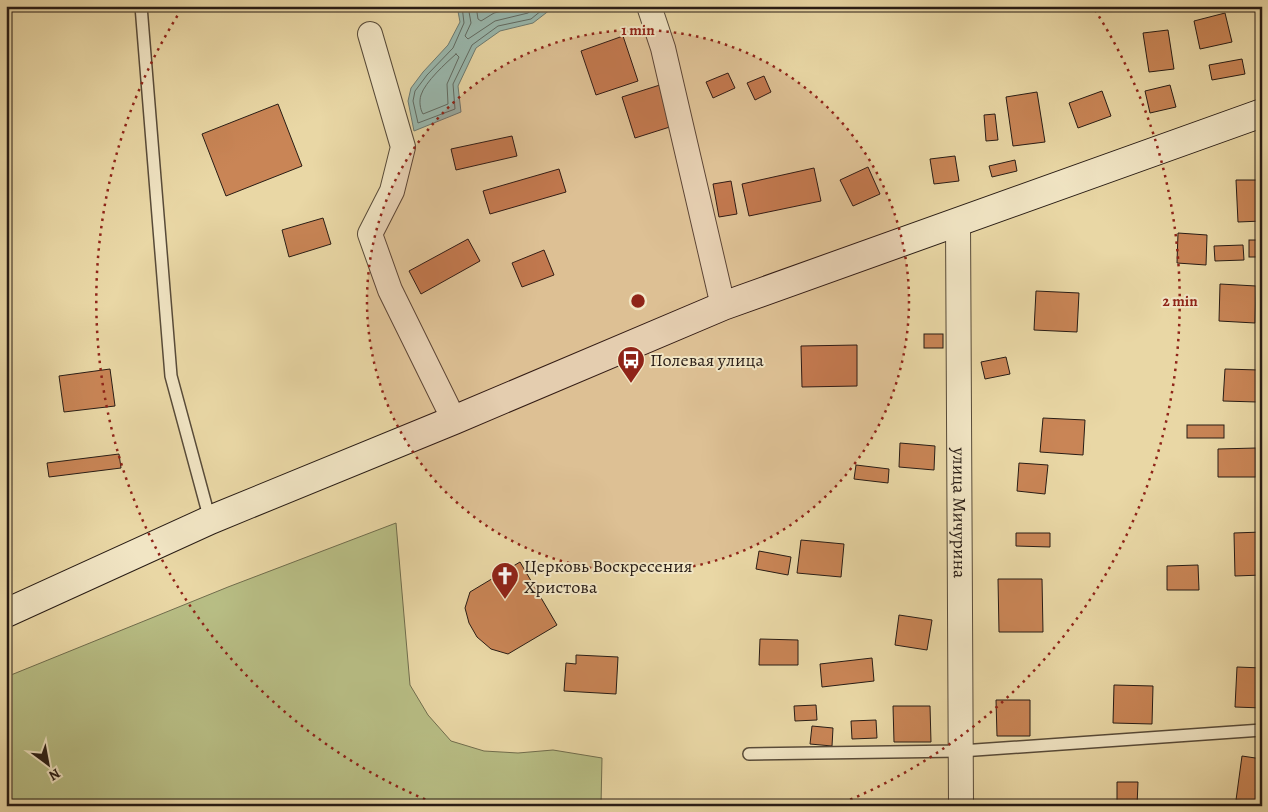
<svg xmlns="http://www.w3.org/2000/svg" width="1268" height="812" viewBox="0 0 1268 812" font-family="Alegreya,serif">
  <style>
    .green { fill: #b8be85; stroke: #706d4d }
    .water { fill: #99b8ae; stroke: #6c7a71 }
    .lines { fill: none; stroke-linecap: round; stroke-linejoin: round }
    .shore { stroke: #606a62; stroke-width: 1 }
    .building { fill: #c98556; stroke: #281c15 }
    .lane-casing { stroke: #584b39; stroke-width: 14 }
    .street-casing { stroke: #584b39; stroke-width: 26 }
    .secondary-casing { stroke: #281c15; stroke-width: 30 }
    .lane { stroke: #f1e5c4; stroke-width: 11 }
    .street { stroke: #f1e5c4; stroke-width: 24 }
    .secondary { stroke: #f1e5c4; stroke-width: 28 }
    .ring { fill: none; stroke: #8f2418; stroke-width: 2.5; stroke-dasharray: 2.5 5 }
    .labels { text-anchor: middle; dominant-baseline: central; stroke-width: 4; stroke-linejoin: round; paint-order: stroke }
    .poi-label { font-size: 18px; fill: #281c15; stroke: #f1e5c4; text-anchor: start }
    .street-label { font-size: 18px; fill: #281c15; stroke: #f1e5c4 }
    .centre { fill: #8f2418; stroke: #f1e5c4; stroke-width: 2.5 }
    .ring-label { font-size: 15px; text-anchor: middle; font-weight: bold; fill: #8f2418; stroke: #f1e5c4; stroke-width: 4; stroke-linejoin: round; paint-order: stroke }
  </style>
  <rect width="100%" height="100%" fill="#e9d7a5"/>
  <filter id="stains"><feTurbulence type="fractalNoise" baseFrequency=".004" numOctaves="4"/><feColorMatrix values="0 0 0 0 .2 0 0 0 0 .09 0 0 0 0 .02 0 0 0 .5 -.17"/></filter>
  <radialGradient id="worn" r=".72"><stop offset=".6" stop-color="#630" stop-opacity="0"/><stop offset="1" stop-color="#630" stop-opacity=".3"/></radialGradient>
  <path class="green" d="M396 523 410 685 428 715 451 741 484 751 518 753 553 750 602 758 601 806H6V677L228 587Z"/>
  <path class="water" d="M457 6H555L533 23 500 31 476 48 458 86 461 112 414 131 408 101 411 88 423 72 448 45 460 22Z"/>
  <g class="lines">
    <g class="shore">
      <path d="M462 6 464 23 453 48 427 75 415 91 413 101 418 123 455 109 453 84 472 45 498 26 531 19 547 6"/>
      <path d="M468 6 471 23 465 36 468 39 495 21 528 13 537 6"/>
      <path d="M476 6 478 19 481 21 494 13 523 6"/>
      <path d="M456 54 459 57 447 84 448 104 423 114C420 109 419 101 421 95 425 82 446 63 456 54Z"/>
    </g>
  </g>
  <g class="building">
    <path d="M1136 6H1177V7L1136 8Z"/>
    <path d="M1225 13 1232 42 1200 49 1194 21Z"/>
    <path d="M1168 30 1174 69 1149 72 1143 33Z"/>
    <path d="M623 36 638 81 596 95 581 51Z"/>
    <path d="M1242 59 1245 74 1212 80 1209 65Z"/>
    <path d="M728 73 735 88 713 98 706 82Z"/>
    <path d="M764 76 771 92 755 100 747 83Z"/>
    <path d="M663 84 676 125 635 138 622 97Z"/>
    <path d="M1170 85 1176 107 1150 113 1145 91Z"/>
    <path d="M1102 91 1111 116 1078 128 1069 103Z"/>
    <path d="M1037 92 1045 142 1013 146 1006 97Z"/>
    <path d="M278 104 302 166 226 196 202 134Z"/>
    <path d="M995 114 998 140 986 141 984 115Z"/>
    <path d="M512 136 517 156 456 170 451 149Z"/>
    <path d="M955 156 959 181 934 184 930 159Z"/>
    <path d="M1015 160 1017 171 992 177 989 166Z"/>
    <path d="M868 167 880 194 853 206 840 180Z"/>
    <path d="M814 168 821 201 749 216 742 184Z"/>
    <path d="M559 169 566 192 490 214 483 191Z"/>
    <path d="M1236 180H1262V221L1238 222Z"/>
    <path d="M731 181 737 214 719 217 713 184Z"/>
    <path d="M323 218 331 244 289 257 282 230Z"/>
    <path d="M1178 233 1207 235 1206 265 1177 263Z"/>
    <path d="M468 239 480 261 421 294 409 271Z"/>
    <rect x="1249" y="240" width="13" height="17"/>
    <path d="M1243 245 1244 260 1215 261 1214 246Z"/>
    <path d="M544 250 554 275 522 287 512 263Z"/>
    <path d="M1220 284 1256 286 1255 323 1219 321Z"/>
    <path d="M1036 291 1079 293 1077 332 1034 330Z"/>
    <rect x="924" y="334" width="19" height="14"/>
    <path d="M857 345V386L802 387 801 346Z"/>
    <path d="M1006 357 1010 374 985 379 981 362Z"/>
    <path d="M110 369 115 406 64 412 59 376Z"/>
    <path d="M1225 369 1259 370 1257 402 1223 401Z"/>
    <path d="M1043 418 1085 420 1083 455 1040 452Z"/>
    <rect x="1187" y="425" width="37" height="13"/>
    <path d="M900 443 935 446 934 470 899 467Z"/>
    <path d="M1256 448V477H1218V449Z"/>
    <path d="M119 454 121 468 49 477 47 463Z"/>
    <path d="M1019 463 1048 465 1045 494 1017 491Z"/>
    <path d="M856 465 889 469 888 483 854 479Z"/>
    <path d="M1262 532V575L1235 576 1234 533Z"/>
    <path d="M1016 533H1050V547L1016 546Z"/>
    <path d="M801 540 844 544 841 577 797 573Z"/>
    <path d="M759 551 791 557 788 575 756 569Z"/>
    <path d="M520 562 557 625 508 654 491 649 477 637 469 623 465 608 470 592Z"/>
    <path d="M1198 565 1199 590H1167V566Z"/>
    <path d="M998 579H1042L1043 632H999Z"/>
    <path d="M899 615 932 620 927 650 895 645Z"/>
    <path d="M760 639 798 640V665H759Z"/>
    <path d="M576 655 618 657 616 694 564 691 566 663 576 664Z"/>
    <path d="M872 658 874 681 822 687 820 664Z"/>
    <path d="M1237 667 1262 668V708L1235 707Z"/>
    <path d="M1114 685 1153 686 1152 724 1113 723Z"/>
    <path d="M996 700H1030V736H997Z"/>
    <path d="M816 705 817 720 795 721 794 706Z"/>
    <path d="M893 706H930L931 742H894Z"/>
    <path d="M876 720 877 738 852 739 851 721Z"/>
    <path d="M812 726 833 728 832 746 810 744Z"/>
    <path d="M1242 756 1262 759 1257 802 1236 800Z"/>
    <path d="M1117 782H1138L1137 806H1117Z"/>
  </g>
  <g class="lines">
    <defs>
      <g id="lane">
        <path d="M141 6 171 376 210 520"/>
        <path d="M749 754 961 751 1262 730"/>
      </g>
      <g id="street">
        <path d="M649 6 663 48 723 306"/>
        <path d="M370 34 403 147 392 191 370 234 390 290 454 420"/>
        <path id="s1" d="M958 222 961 806"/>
      </g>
      <path id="secondary" d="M6 613 210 520 454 420 723 306 1262 113"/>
    </defs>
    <use href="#lane" class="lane-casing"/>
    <use href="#street" class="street-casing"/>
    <use href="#secondary" class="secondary-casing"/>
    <use href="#lane" class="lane"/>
    <use href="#street" class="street"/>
    <use href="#secondary" class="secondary"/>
  </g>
  <circle cx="638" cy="301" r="271" fill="#8f2418" fill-opacity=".12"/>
  <g class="ring">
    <circle cx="638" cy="301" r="271"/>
    <path d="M439 805A542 542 0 0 1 181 10M1095 10A542 542 0 0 1 837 805"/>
  </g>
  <defs>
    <symbol id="bus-pin" viewBox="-11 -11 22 30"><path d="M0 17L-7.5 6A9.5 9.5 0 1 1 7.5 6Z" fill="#8f2418" stroke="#f1e5c4"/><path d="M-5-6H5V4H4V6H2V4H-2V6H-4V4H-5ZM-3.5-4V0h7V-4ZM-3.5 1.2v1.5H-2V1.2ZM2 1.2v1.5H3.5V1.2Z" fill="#fff"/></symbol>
    <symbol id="church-pin" viewBox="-11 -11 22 30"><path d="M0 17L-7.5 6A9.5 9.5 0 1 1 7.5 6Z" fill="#8f2418" stroke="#f1e5c4"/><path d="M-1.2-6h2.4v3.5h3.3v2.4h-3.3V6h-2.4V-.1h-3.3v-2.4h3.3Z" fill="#fff"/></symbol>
  </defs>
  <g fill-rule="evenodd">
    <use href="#bus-pin" x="615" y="344" width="32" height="43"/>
    <use href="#church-pin" x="489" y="560" width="32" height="43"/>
  </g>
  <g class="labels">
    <g class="poi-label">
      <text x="650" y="360">Полевая улица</text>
      <text x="524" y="566">Церковь Воскресения<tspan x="524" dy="21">Христова</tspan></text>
    </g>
    <g class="street-label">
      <text stroke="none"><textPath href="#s1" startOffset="291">улица Мичурина</textPath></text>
    </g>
  </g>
  <circle cx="638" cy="301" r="8" class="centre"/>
  <g class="ring-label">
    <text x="638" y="35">1 min</text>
    <text x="1180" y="306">2 min</text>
  </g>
  <rect width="1268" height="812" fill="none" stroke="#e9d7a5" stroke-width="25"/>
  <rect x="8" y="8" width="1253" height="797" fill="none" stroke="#281c15" stroke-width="2.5"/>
  <rect x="12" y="12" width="1243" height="787" fill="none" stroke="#281c15"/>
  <g transform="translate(48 764) rotate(148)" stroke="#f1e5c4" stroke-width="4" paint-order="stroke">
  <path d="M0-4L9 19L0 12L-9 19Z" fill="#281c15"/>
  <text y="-8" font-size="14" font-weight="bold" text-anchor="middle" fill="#281c15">N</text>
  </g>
  <rect width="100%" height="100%" filter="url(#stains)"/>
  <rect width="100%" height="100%" fill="url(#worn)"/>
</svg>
